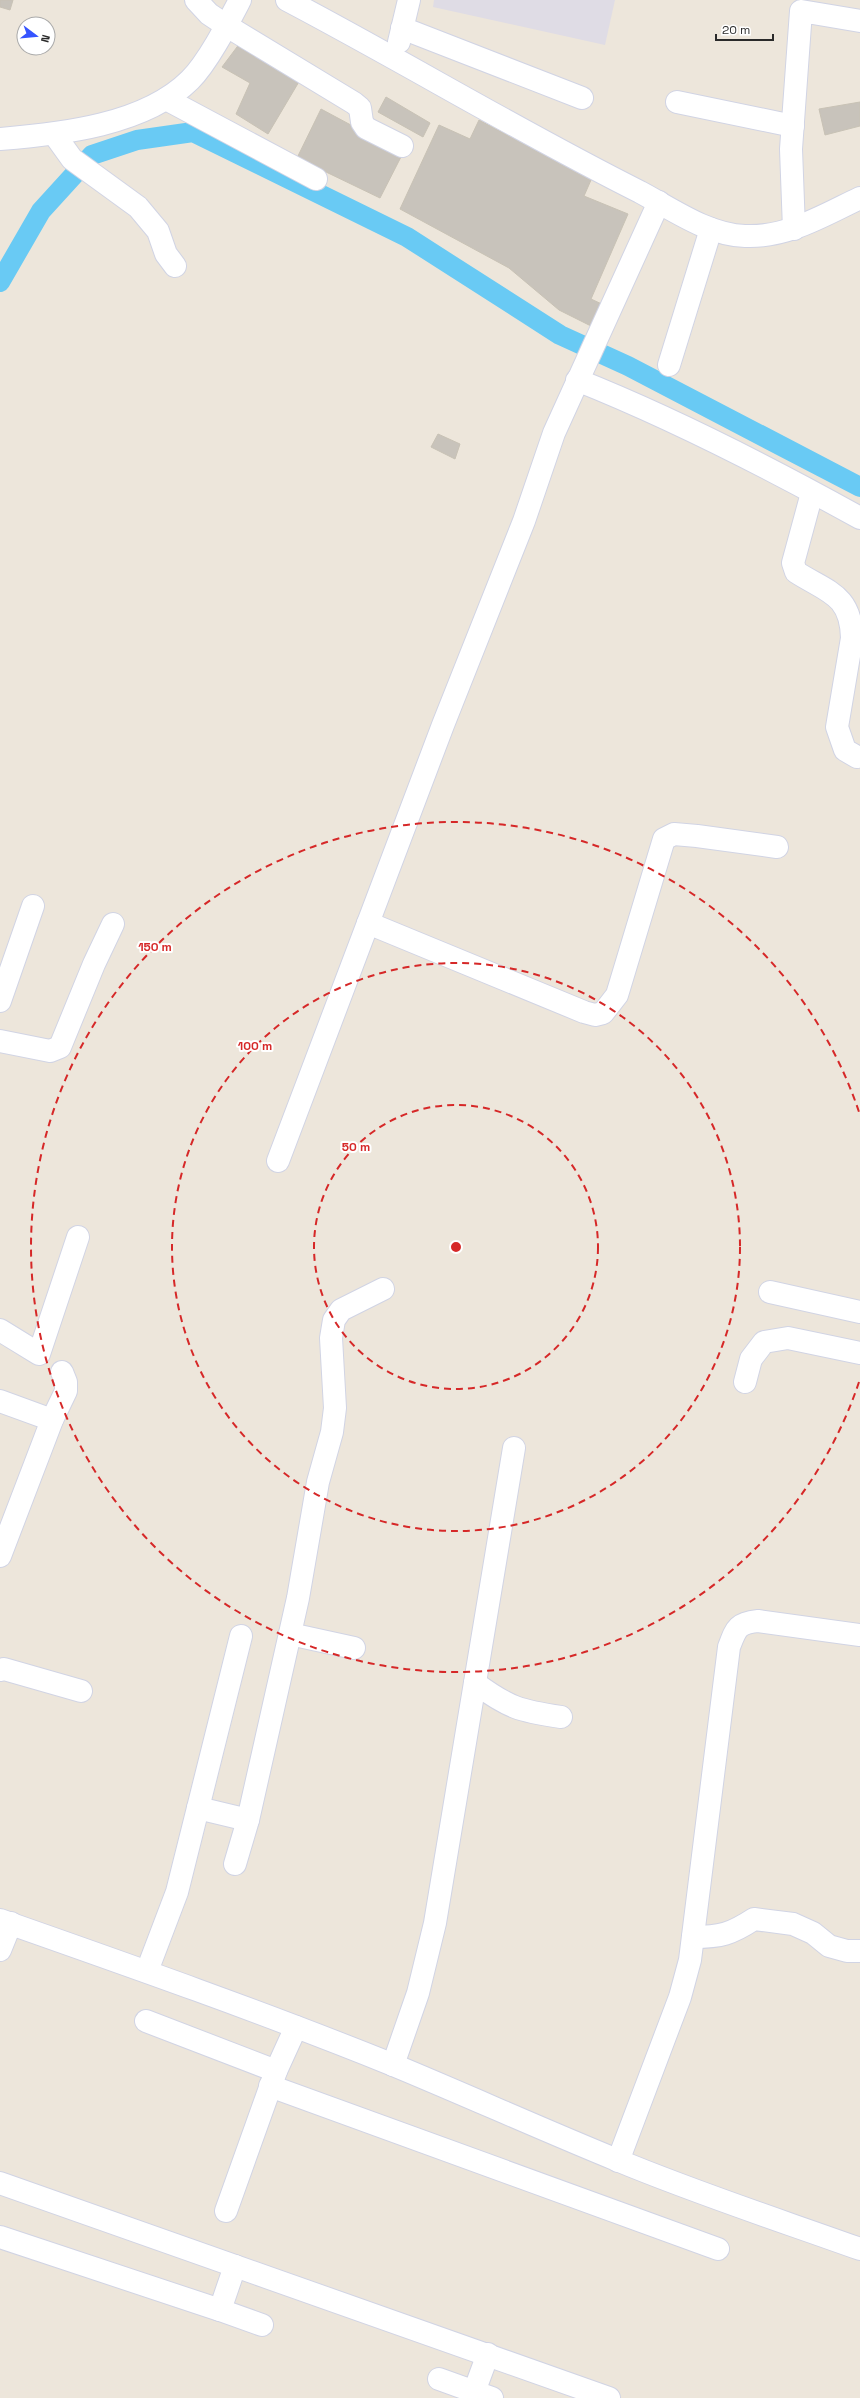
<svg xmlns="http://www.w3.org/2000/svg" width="860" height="2398" viewBox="0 0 860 2398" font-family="'Space Grotesk',sans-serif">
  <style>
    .industrial { fill: #dfdce5 }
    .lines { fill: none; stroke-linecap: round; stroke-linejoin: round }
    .canal { stroke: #69caf4; stroke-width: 20 }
    .building { fill: #c8c3bb; stroke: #c8c2b5 }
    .minor-casing { stroke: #d1d4e4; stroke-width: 24 }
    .minor { stroke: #fff; stroke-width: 22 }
    .ring { fill: none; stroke: #d62828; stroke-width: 2; stroke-dasharray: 7 5 }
    .centre { fill: #d62828; stroke: #fff; stroke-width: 2 }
    .ring-label { font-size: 12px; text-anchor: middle; font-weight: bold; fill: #d62828; stroke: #fff; stroke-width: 4; stroke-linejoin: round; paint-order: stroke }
  </style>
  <rect width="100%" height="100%" fill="#ede6db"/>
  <path class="industrial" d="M434 0H615L605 45 433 7Z"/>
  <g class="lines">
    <path class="canal" d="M0 282 41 211 92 155 137 140 193 132 407 237 560 335 628 366 860 487"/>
  </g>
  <g class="building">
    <path d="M0 0H13L10 10 0 7Z"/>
    <path d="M240 43 300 80 268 134 236 114 250 83 222 67Z"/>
    <path d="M386 97 430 123 423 137 378 112Z"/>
    <path d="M860 102V126L825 135 819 109Z"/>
    <path d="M321 109 403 153 380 198 297 158Z"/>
    <path d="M479 120 591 180 584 196 628 214 591 299 606 306 595 328 559 310 509 268 400 209 439 125 470 139Z"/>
    <path d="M438 434 460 444 455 459 431 447Z"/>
  </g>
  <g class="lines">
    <defs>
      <g id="minor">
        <path d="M196 0 209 14 227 26 354 103 360 108 362 122 366 128 402 146"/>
        <path d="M287 0C405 62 520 132 640 192 672 209 708 235 745 236 787 238 824 215 860 198"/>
        <path d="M402 28 582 98"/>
        <path d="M399 42 409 0"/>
        <path d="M166 99 316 179"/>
        <path d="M677 102 793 126"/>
        <path d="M54 134 72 159 138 207 158 231 166 254 175 266"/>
        <path d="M0 139C61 134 145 125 190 80 208 62 228 23 240 0"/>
        <path d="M794 229 791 149 801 11 860 21"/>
        <path d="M669 365 711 229"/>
        <path d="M577 380C675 419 768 467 860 518"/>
        <path d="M812 493 793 563 796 572C827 592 851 594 852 638L837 727 845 750 857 757"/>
        <path d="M368 923 584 1012 595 1015 603 1013 617 995 664 839 674 834 697 836 777 847"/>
        <path d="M0 1001 33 906"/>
        <path d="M0 1041 50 1051 60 1047 94 964 113 924"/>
        <path d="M278 1161 443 725 524 521 554 433 659 202"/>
        <path d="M770 1292 860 1312"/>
        <path d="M0 1330 39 1354 78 1237"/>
        <path d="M745 1382 751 1359 764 1342 788 1338 860 1353"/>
        <path d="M0 1401 52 1420"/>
        <path d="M0 1556 52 1420 66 1391V1382L62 1372"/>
        <path d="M290 1634 354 1648"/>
        <path d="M0 1670 4 1669 81 1691"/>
        <path d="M475 1683C509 1708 520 1711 561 1717"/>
        <path d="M198 1808 248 1820 298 1598 318 1482 332 1432 335 1408 331 1338 334 1320 341 1310 383 1289"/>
        <path d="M235 1864 248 1820"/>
        <path d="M0 1920C131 1966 262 2012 391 2064 466 2095 541 2129 617 2160 696 2193 779 2220 860 2249"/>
        <path d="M693 1937C721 1937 731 1934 754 1919L793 1924 813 1933 829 1946 847 1951H860"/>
        <path d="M0 1950 11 1923"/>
        <path d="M147 1971 177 1892 241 1636"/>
        <path d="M146 2021 276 2071"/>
        <path d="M393 2065 418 1993 435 1923 514 1448"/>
        <path d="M270 2086 718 2249"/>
        <path d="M618 2161 680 1997 690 1960 729 1647C736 1629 737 1623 758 1621L860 1635"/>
        <path d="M0 2183 609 2398"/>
        <path d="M226 2211 276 2071 296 2027"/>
        <path d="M0 2237 220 2310 235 2266"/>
        <path d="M220 2310 262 2325"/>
        <path d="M439 2379 492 2398"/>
        <path d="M474 2392 488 2354"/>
      </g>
    </defs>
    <use href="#minor" class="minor-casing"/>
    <use href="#minor" class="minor"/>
  </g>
  <g class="ring">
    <circle cx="456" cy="1247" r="142"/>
    <circle cx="456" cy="1247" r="284"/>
    <path d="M859 1382A425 425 0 1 1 859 1112"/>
  </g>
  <circle cx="456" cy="1247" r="6" class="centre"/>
  <g class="ring-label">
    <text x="155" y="951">150 m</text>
    <text x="255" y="1050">100 m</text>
    <text x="356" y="1151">50 m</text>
  </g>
  <g transform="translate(36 36) rotate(106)"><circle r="19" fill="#ffffff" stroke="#aaaaaa"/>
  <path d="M0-3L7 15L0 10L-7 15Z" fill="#3654ff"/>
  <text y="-6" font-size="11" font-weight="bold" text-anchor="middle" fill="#2a2a2a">N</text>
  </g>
  <path d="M716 34v6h57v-6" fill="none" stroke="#2a2a2a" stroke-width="2"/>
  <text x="722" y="34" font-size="12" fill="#2a2a2a" stroke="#ffffff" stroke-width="3" paint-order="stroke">20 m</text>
</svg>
